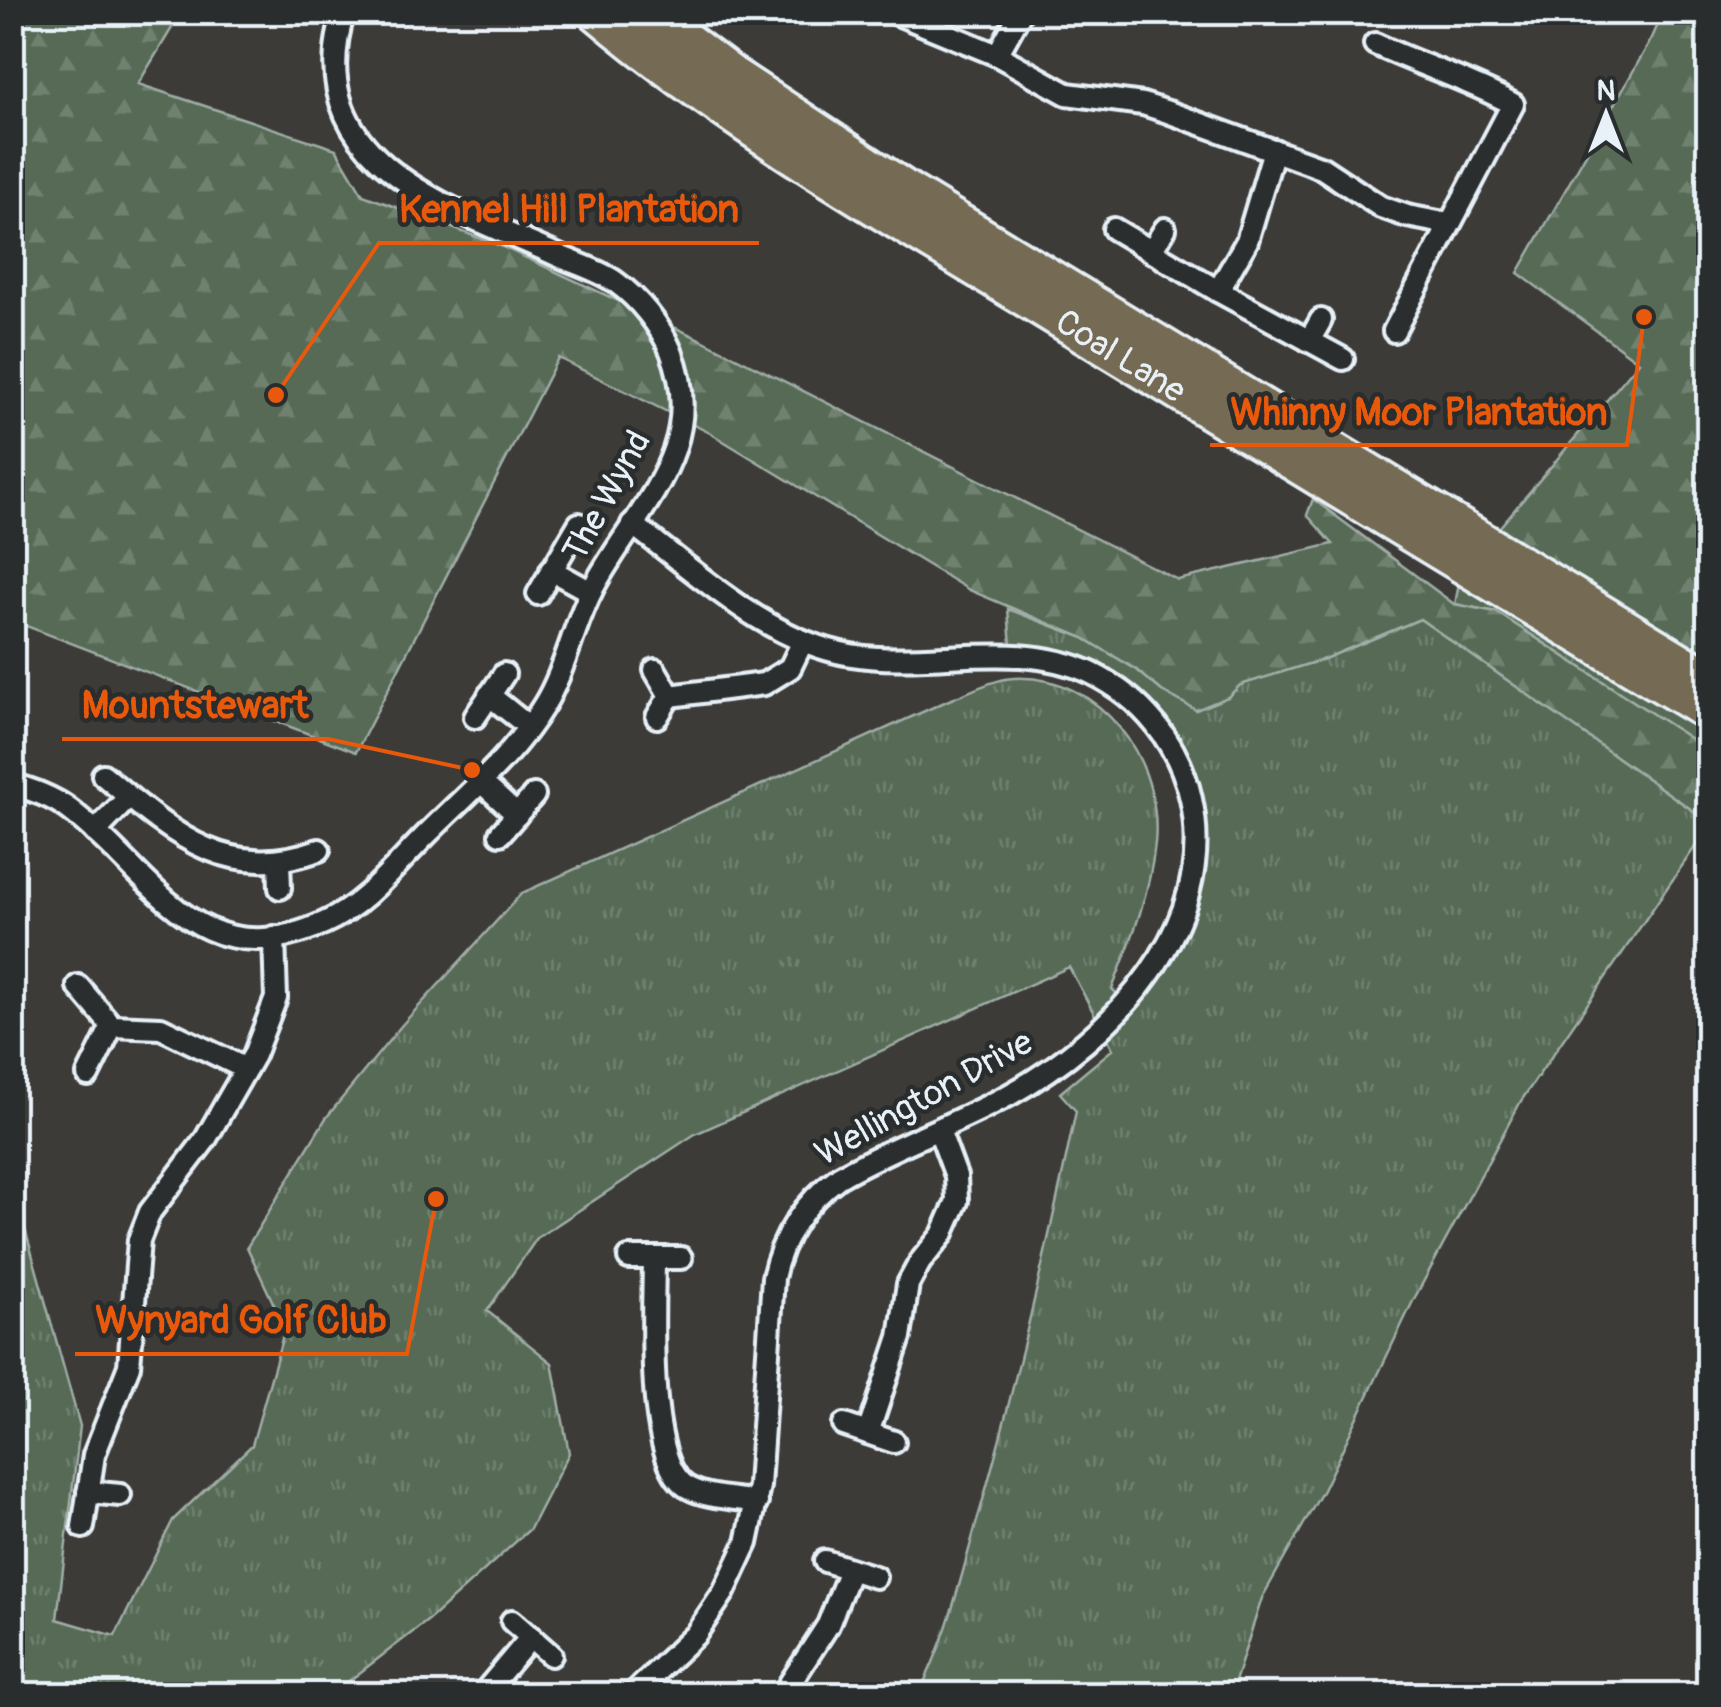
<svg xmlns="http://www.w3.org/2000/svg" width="1721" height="1707" viewBox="0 0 1721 1707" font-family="Pangolin,sans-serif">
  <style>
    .grass { fill: url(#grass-tufts); stroke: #a0aea7; stroke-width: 2.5 }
    .forest { fill: url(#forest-firs); stroke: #a0aea7; stroke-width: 2.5 }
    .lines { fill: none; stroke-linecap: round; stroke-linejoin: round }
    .street-casing { stroke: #e8f1f8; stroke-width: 28 }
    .highway-casing { stroke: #e8f1f8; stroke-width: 42 }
    .street { stroke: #2a2d2e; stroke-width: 20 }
    .highway { stroke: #746b52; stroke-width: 35 }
    .labels { text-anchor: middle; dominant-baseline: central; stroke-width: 9; stroke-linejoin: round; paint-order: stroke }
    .street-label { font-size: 35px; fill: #e8f1f8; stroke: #2a2d2e }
    .leader { fill: none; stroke: #e8590c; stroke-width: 4 }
    .callout-dot { fill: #e8590c; stroke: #2a2d2e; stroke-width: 4 }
    .callout-label { font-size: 38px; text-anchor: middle; font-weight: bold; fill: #e8590c; stroke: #2a2d2e; stroke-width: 9; stroke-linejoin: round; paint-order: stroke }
  </style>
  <defs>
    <pattern id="grass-tufts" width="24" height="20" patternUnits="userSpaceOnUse" patternTransform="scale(2.5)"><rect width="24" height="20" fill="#576b56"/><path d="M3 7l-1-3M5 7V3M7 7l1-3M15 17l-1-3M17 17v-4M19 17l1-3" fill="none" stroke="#6f816f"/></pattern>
    <pattern id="forest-firs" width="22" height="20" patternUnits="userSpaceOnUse" patternTransform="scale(2.5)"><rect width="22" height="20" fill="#576b56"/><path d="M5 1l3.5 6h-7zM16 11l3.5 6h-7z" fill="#6f816f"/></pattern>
  </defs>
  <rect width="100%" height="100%" fill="#3d3b38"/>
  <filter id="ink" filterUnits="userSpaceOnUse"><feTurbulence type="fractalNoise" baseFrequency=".01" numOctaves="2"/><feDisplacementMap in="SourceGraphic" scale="20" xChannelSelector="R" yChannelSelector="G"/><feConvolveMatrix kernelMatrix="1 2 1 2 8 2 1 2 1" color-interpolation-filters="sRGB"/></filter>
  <g filter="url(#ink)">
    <g class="grass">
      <path d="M1460 578 1708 728V750L1496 612 1455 604Z"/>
      <path d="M1008 609 1084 638 1137 670 1162 691 1228 697 1240 685 1324 659 1420 619 1708 821V828L1521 1101 1414 1299 1323 1490 1262 1598 1231 1694H918C947 1640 960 1580 977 1521 1016 1386 1047 1249 1076 1111L1060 1093 1113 1049 1069 967 695 1134 537 1238 487 1311 552 1363 569 1453 530 1529 431 1618 332 1694H13L12 1182 80 1426 57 1619 115 1636 173 1520 252 1445 285 1328 247 1247 326 1118 401 1026 522 893 949 700C968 693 993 679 1014 678 1101 674 1163 761 1155 843 1150 894 1131 941 1112 989L1132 1009 1174 955 1197 903 1207 851 1201 792 1186 750 1141 691 1103 668 1065 652 1011 646Z"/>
    </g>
    <g class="forest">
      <path d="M12 13H181L138 84 336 149 363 195 501 246 702 340 1178 580 1333 544 1307 515 1313 499 1454 604 1496 612 1708 750V821L1420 619 1324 659 1240 685 1228 697 1196 710 1162 691 1137 670 1084 638 969 590 710 433 558 358 356 752 13 621Z"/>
      <path d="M1663 13H1708V668L1494 534 1639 362 1518 273 1652 38Z"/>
    </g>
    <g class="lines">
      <defs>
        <g id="street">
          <path d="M893 12 997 55 1067 94 1143 104 1168 112 1322 168 1381 207 1407 216 1449 224"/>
          <path d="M1375 44C1420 65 1469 80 1513 104L1394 331"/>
          <path d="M997 55 1021 12"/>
          <path d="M1114 229 1218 291 1343 359"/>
          <path d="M1151 251 1165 229"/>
          <path d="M1218 291 1247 241 1274 150"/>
          <path d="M1309 341 1321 320"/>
          <path d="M632 524C698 573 767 641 851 655 929 668 1017 638 1091 673 1142 698 1179 743 1191 799 1219 927 1112 1038 1009 1095 954 1125 893 1146 839 1177 805 1202 782 1236 773 1278L759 1486 747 1543 724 1592 695 1635 633 1694"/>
          <path d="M551 570 591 592"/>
          <path d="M538 594 579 524"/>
          <path d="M655 670 670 696 657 717"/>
          <path d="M489 695 529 727"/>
          <path d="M670 696 764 684 790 668 803 641"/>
          <path d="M475 717 504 674"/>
          <path d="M103 775C171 832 225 883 319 850"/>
          <path d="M480 781 517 815"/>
          <path d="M12 784C32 790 53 797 70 810 154 874 196 980 324 923 365 905 395 866 426 835 467 794 514 755 544 705 566 669 573 626 593 588 635 509 710 449 671 351 660 325 639 299 617 283 601 271 577 264 559 256 454 208 296 164 344 12"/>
          <path d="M95 832 129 797"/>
          <path d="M500 834 534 795"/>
          <path d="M279 862 280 888"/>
          <path d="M78 986 112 1026 161 1028 246 1069"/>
          <path d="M88 1075 112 1026"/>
          <path d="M629 1258H681"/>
          <path d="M654 1258C654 1304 644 1466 689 1488 707 1498 736 1498 757 1502"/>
          <path d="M844 1425 894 1442"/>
          <path d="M868 1433 900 1337 908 1284 920 1262 942 1235 957 1201 956 1176 939 1130"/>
          <path d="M88 1492 120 1495"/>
          <path d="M83 1527 94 1455 129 1366 139 1240 150 1212 205 1140 254 1055 276 998 274 937"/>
          <path d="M825 1561 875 1577"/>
          <path d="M512 1621 551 1655"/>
          <path d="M483 1694 531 1637"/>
          <path d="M783 1694 828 1625 850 1570"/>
        </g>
        <g id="highway">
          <path id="s1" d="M596 12C733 128 902 223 1056 317 1273 450 1489 583 1708 712"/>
          <path d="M649 12 731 74 913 194 1708 678"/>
        </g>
      </defs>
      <use href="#street" class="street-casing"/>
      <use href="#highway" class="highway-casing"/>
      <use href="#street" class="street"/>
      <use href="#highway" class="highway"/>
    </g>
  </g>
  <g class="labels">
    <g class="street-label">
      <text stroke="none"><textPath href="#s1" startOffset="628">Coal Lane</textPath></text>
      <text transform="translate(607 496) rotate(-61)">The Wynd</text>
      <text transform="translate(924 1098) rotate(-29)">Wellington Drive</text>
    </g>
  </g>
  <path class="leader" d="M276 395L379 243H759M1644 317L1627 445H1210M472 770L328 739H62M436 1199L407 1354H75"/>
  <g class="callout-dot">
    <circle cx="276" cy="395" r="10"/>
    <circle cx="1644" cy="317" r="10"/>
    <circle cx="472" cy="770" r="10"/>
    <circle cx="436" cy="1199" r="10"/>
  </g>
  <g class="callout-label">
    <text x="569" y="222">Kennel Hill Plantation</text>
    <text x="1419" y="425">Whinny Moor Plantation</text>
    <text x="195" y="718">Mountstewart</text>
    <text x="241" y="1333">Wynyard Golf Club</text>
  </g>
  <rect width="1721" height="1707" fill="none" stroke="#2a2d2e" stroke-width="50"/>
  <rect x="25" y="25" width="1671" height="1657" fill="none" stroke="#e8f1f8" stroke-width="4" filter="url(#ink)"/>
  <g transform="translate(1606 115)" stroke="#2a2d2e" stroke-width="8" paint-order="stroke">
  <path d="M0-8L18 38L0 25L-18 38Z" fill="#e8f1f8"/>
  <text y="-15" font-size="28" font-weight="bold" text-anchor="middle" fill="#e8f1f8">N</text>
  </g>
</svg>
